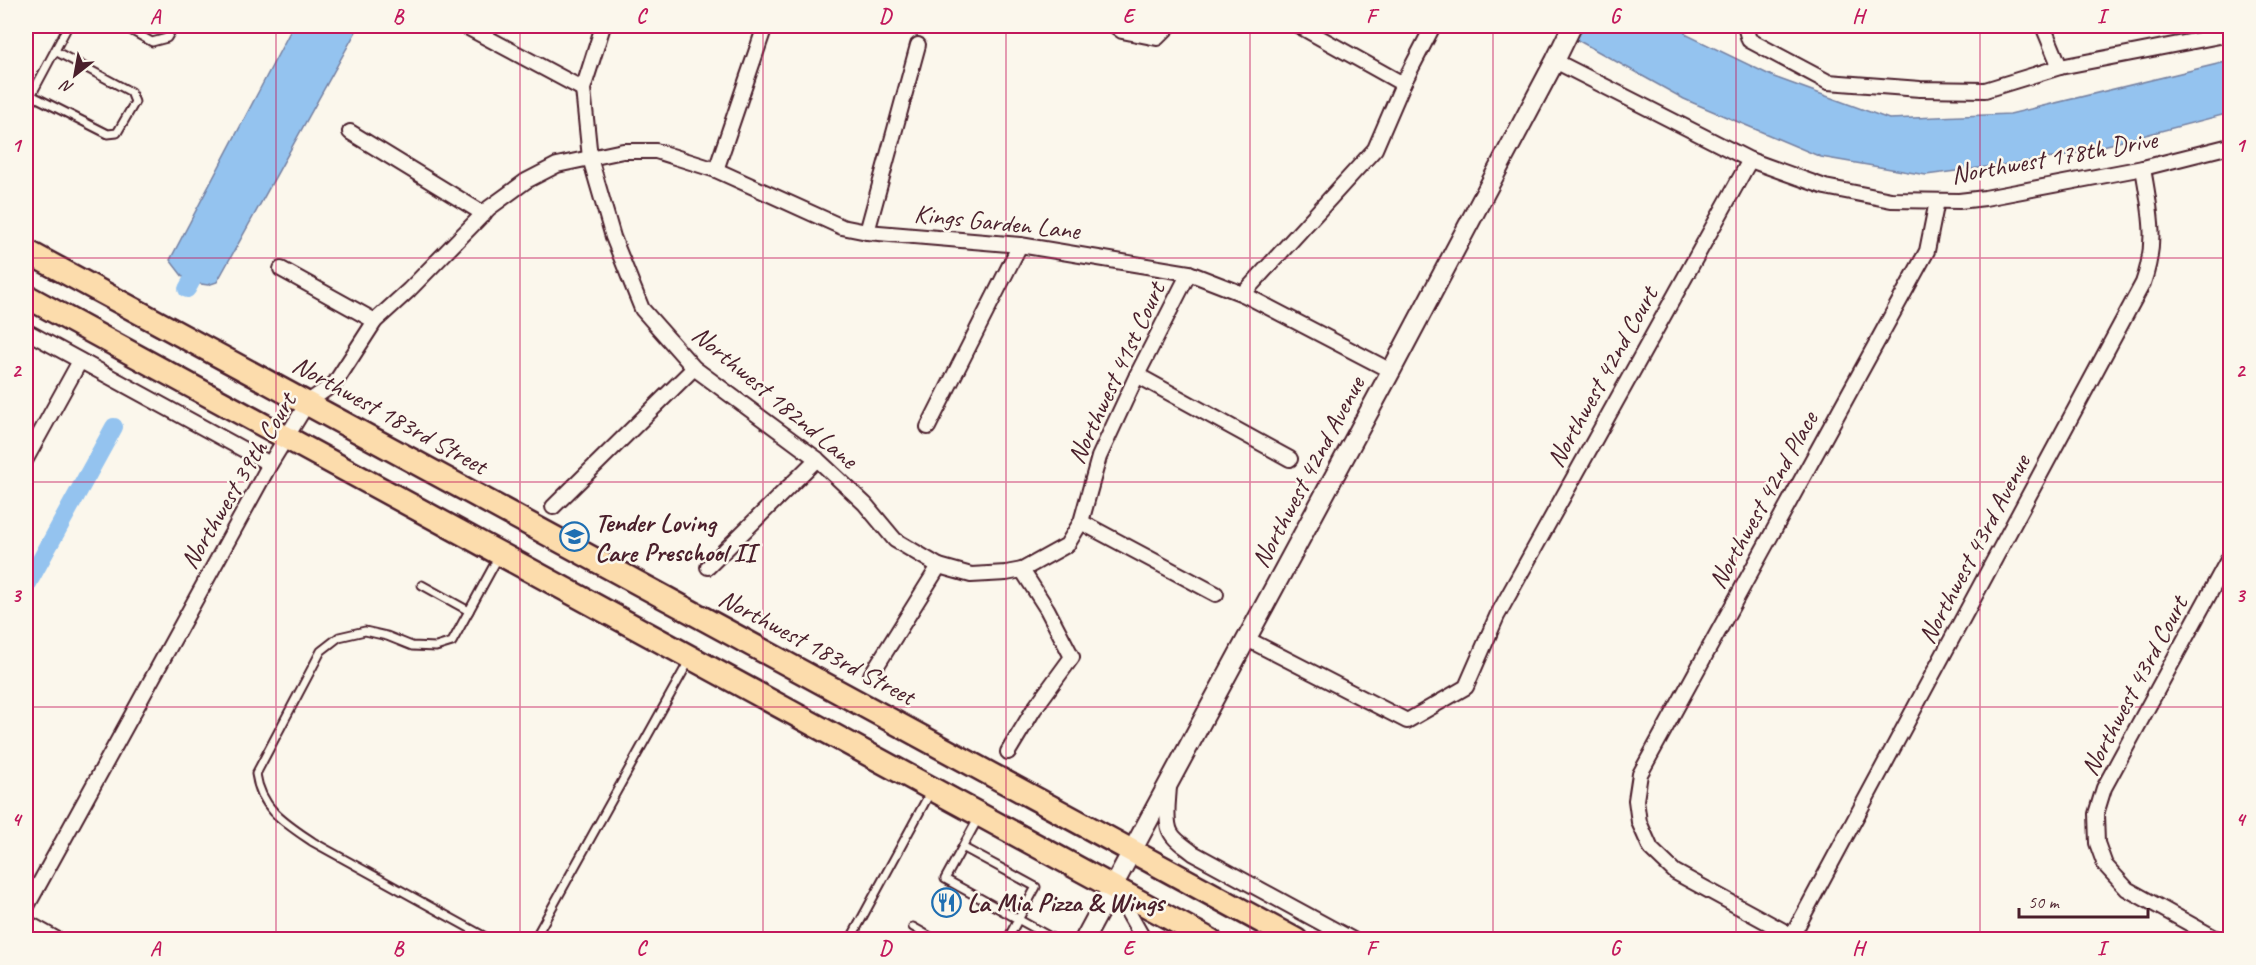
<svg xmlns="http://www.w3.org/2000/svg" width="2256" height="965" viewBox="0 0 2256 965" font-family="Caveat,sans-serif">
  <style>
    .water { fill: #94c3ef; stroke: #7681a1; stroke-width: 1.5 }
    .lines { fill: none; stroke-linecap: round; stroke-linejoin: round }
    .canal { stroke: #94c3ef; stroke-width: 18 }
    .service-casing { stroke: #4a1f2b; stroke-width: 11 }
    .minor-casing { stroke: #4a1f2b; stroke-width: 18 }
    .tertiary-casing { stroke: #4a1f2b; stroke-width: 22 }
    .primary-casing { stroke: #4a1f2b; stroke-width: 27 }
    .service { stroke: #fbf7ec; stroke-width: 7 }
    .minor { stroke: #fbf7ec; stroke-width: 14 }
    .tertiary { stroke: #fbf7ec; stroke-width: 18 }
    .primary { stroke: #fcdcac; stroke-width: 22 }
    .grid { fill: none; stroke: #c2185b; stroke-width: 1.5; stroke-opacity: 0.55 }
    .labels { text-anchor: middle; dominant-baseline: central; stroke-width: 5; stroke-linejoin: round; paint-order: stroke }
    .street-label { font-size: 26px; fill: #4a1f2b; stroke: #fbf7ec }
    .poi-label { font-size: 26px; font-weight: bold; fill: #4a1f2b; stroke: #fbf7ec; text-anchor: start }
    .neatline { fill: none; stroke: #c2185b; stroke-width: 2 }
    .grid-label { font-size: 20px; text-anchor: middle; font-weight: bold; fill: #c2185b }
  </style>
  <rect width="100%" height="100%" fill="#fbf7ec"/>
  <filter id="ink" filterUnits="userSpaceOnUse"><feTurbulence type="fractalNoise" baseFrequency=".0167" numOctaves="2"/><feDisplacementMap in="SourceGraphic" scale="12" xChannelSelector="R" yChannelSelector="G"/><feConvolveMatrix kernelMatrix="1 2 1 2 8 2 1 2 1" color-interpolation-filters="sRGB"/></filter>
  <g filter="url(#ink)">
    <g class="water">
      <path d="M293 26H359L217 282 208 285 187 282 170 260Z"/>
      <path d="M1552 26H1681L1687 35 1774 77 1889 119 2010 114 2230 61V113L2061 157 1926 175 1821 157 1684 99Z"/>
    </g>
    <g class="lines">
      <g class="canal">
        <path d="M187 289 202 262"/>
        <path d="M26 587 114 427"/>
      </g>
      <defs>
        <g id="service">
          <path d="M123 26 152 42 167 38 174 26"/>
          <path d="M31 95 108 134 117 133 135 102 131 92 55 51"/>
          <path d="M26 105 68 26"/>
          <path d="M422 585 469 611"/>
          <path d="M979 817 945 879 1056 940"/>
          <path d="M964 848 1036 887 1007 940"/>
          <path d="M913 927 936 940"/>
          <path d="M491 940 313 842C285 823 261 809 256 774L321 651 339 637 365 631 387 636 412 646 436 647 452 642 499 556"/>
          <path d="M534 940 689 661"/>
          <path d="M850 940 931 791"/>
        </g>
        <g id="minor">
          <path d="M465 26 583 89"/>
          <path d="M603 26 583 89 590 158 613 237 642 309 694 368 817 459 865 504 895 540 939 566 971 575 1006 573 1022 570 1067 545 1081 522 1099 457 1137 375 1189 273"/>
          <path d="M1115 26 1122 31 1157 38 1169 26"/>
          <path d="M1745 26 1749 40 1828 82 1920 89 1985 90 2060 67 2230 34"/>
          <path d="M2043 26 2060 67"/>
          <path d="M1555 61 1750 160 1825 187 1891 200 1959 201 1985 198 2143 168 2230 146"/>
          <path d="M1403 84 1433 26"/>
          <path d="M350 132 484 214"/>
          <path d="M716 170 765 26"/>
          <path d="M867 232 918 45"/>
          <path d="M281 269 375 321"/>
          <path d="M1243 294 1375 149 1403 84 1299 26"/>
          <path d="M26 331 270 464"/>
          <path d="M1137 375 1290 459"/>
          <path d="M928 427 1020 245"/>
          <path d="M26 459 80 361"/>
          <path d="M553 507 694 368"/>
          <path d="M1081 522 1216 594"/>
          <path d="M708 567 817 459"/>
          <path d="M1247 639 1407 721 1466 687 1497 616 1750 160"/>
          <path d="M871 675 939 566"/>
          <path d="M1008 752 1034 709 1072 657 1047 609 1022 570"/>
          <path d="M1169 784C1169 798 1164 821 1171 833 1175 841 1186 847 1193 853L1353 940"/>
          <path d="M1116 891 1144 940"/>
          <path d="M26 908 270 464 308 402 335 383 375 321 409 290 489 208 526 181 557 165 623 151H656L716 170 842 227 867 232 1020 245 1189 273 1243 294 1391 371"/>
          <path d="M26 922 58 940"/>
          <path d="M1790 940 2143 283C2158 241 2150 211 2143 168"/>
          <path d="M1800 940 1675 872 1651 849 1639 822 1636 800 1640 774 1927 251 1937 201"/>
          <path d="M2219 940 2127 889 2105 865 2097 843 2096 814 2104 788 2230 556"/>
        </g>
        <path id="tertiary" d="M1084 940 1391 371 1555 61 1572 26"/>
        <g id="primary">
          <path d="M26 251 1296 940"/>
          <path d="M26 296 1210 940"/>
        </g>
      </defs>
      <use href="#service" class="service-casing"/>
      <use href="#minor" class="minor-casing"/>
      <use href="#tertiary" class="tertiary-casing"/>
      <use href="#primary" class="primary-casing"/>
      <use href="#service" class="service"/>
      <use href="#minor" class="minor"/>
      <use href="#tertiary" class="tertiary"/>
      <use href="#primary" class="primary"/>
    </g>
  </g>
  <path class="grid" d="M276 26V940M520 26V940M763 26V940M1006 26V940M1250 26V940M1493 26V940M1736 26V940M1980 26V940M26 258H2230M26 482H2230M26 707H2230"/>
  <defs>
    <symbol id="school-ring" viewBox="-11 -11 22 22"><circle r="9.5" fill="#fbf7ec" stroke="#1f6fb2" stroke-width="1.5"/><path d="M0-5L7-2L0 1L-7-2ZM-4 1L0 2.5L4 1V4Q0 6-4 4Z" fill="#1f6fb2"/></symbol>
    <symbol id="restaurant-ring" viewBox="-11 -11 22 22"><circle r="9.5" fill="#fbf7ec" stroke="#1f6fb2" stroke-width="1.5"/><path d="M-5-6h1v4h1v-4h1v4h1v-4h1v5L-1.5 .5V6h-2V.5L-5-1ZM5-6V6H3V1.5H1.5Q1.5-4 5-6Z" fill="#1f6fb2"/></symbol>
  </defs>
  <g fill-rule="evenodd">
    <use href="#school-ring" x="558" y="520" width="33" height="33"/>
    <use href="#restaurant-ring" x="930" y="886" width="33" height="33"/>
  </g>
  <g class="labels">
    <g class="street-label">
      <text transform="translate(2054 157) rotate(-10)">Northwest 178th Drive</text>
      <text transform="translate(997 222) rotate(6)">Kings Garden Lane</text>
      <text transform="translate(1116 373) rotate(-65)">Northwest 41st Court</text>
      <text transform="translate(1602 377) rotate(-61)">Northwest 42nd Court</text>
      <text transform="translate(775 397) rotate(40)">Northwest 182nd Lane</text>
      <text transform="translate(390 415) rotate(29)">Northwest 183rd Street</text>
      <text transform="translate(1308 472) rotate(-62)">Northwest 42nd Avenue</text>
      <text transform="translate(238 481) rotate(-59)">Northwest 39th Court</text>
      <text transform="translate(1763 500) rotate(-61)">Northwest 42nd Place</text>
      <text transform="translate(1974 549) rotate(-62)">Northwest 43rd Avenue</text>
      <text transform="translate(817 647) rotate(28)">Northwest 183rd Street</text>
      <text transform="translate(2134 686) rotate(-62)">Northwest 43rd Court</text>
    </g>
    <g class="poi-label">
      <text x="595" y="522">Tender Loving<tspan x="595" dy="30">Care Preschool II</tspan></text>
      <text x="967" y="902">La Mia Pizza &amp; Wings</text>
    </g>
  </g>
  <rect width="2256" height="965" fill="none" stroke="#fbf7ec" stroke-width="66"/>
  <g transform="translate(75 75) rotate(211)" stroke="#fbf7ec" stroke-width="4.5" paint-order="stroke">
  <path d="M0-4.5L10 22L0 15L-10 22Z" fill="#4a1f2b"/>
  <text y="-9" font-size="16" font-weight="bold" text-anchor="middle" fill="#4a1f2b">N</text>
  </g>
  <path d="M2019 908v9h129v-9" fill="none" stroke="#4a1f2b" stroke-width="3"/>
  <text x="2028" y="908" font-size="18" fill="#4a1f2b" stroke="#fbf7ec" stroke-width="4.5" paint-order="stroke">50 m</text>
  <rect x="33" y="33" width="2190" height="899" class="neatline"/>
  <g class="grid-label">
    <text x="155" y="23">A</text>
    <text x="398" y="23">B</text>
    <text x="641" y="23">C</text>
    <text x="885" y="23">D</text>
    <text x="1128" y="23">E</text>
    <text x="1371" y="23">F</text>
    <text x="1615" y="23">G</text>
    <text x="1858" y="23">H</text>
    <text x="2101" y="23">I</text>
    <text x="16" y="152">1</text>
    <text x="2240" y="152">1</text>
    <text x="16" y="377">2</text>
    <text x="2240" y="377">2</text>
    <text x="16" y="602">3</text>
    <text x="2240" y="602">3</text>
    <text x="16" y="826">4</text>
    <text x="2240" y="826">4</text>
    <text x="155" y="955">A</text>
    <text x="398" y="955">B</text>
    <text x="641" y="955">C</text>
    <text x="885" y="955">D</text>
    <text x="1128" y="955">E</text>
    <text x="1371" y="955">F</text>
    <text x="1615" y="955">G</text>
    <text x="1858" y="955">H</text>
    <text x="2101" y="955">I</text>
  </g>
</svg>
